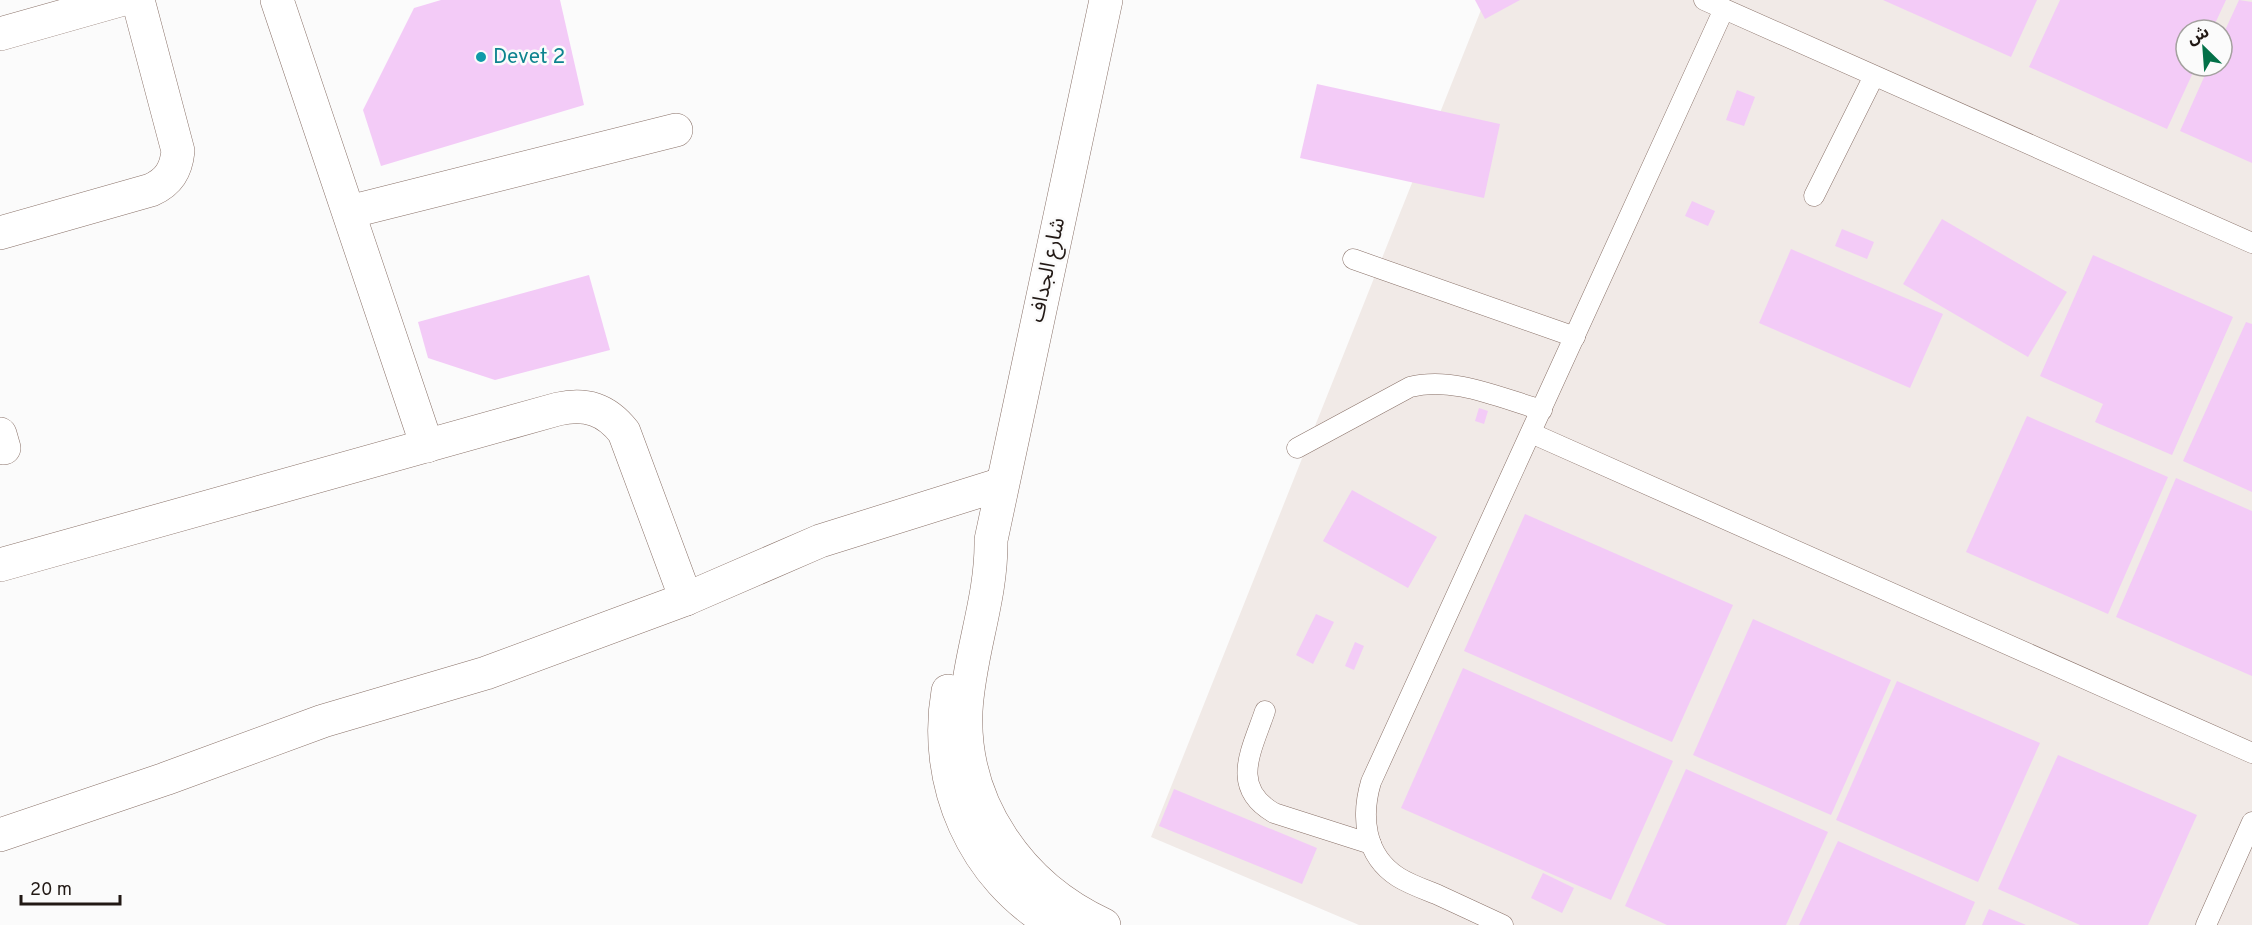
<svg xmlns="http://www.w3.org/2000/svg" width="2252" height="925" viewBox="0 0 2252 925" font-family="Overpass,'Noto Sans Arabic',sans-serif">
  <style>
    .built { fill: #f1eae7; fill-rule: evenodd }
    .building { fill: #f3cbf7 }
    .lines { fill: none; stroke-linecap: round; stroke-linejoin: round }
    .lane-casing { stroke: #897168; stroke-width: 21 }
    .street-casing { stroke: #897168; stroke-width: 34 }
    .secondary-casing { stroke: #897168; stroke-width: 34 }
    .lane { stroke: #fff; stroke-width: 20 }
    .street { stroke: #fff; stroke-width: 33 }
    .secondary { stroke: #fff; stroke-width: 33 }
    .culture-dot { fill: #0f9aa8; stroke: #fbfbfb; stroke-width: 2 }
    .labels { text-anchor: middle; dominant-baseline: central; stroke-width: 5; stroke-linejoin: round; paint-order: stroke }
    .culture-label { font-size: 21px; fill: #0d838f; stroke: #fbfbfb; text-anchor: start }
    .street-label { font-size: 21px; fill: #221915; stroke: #fbfbfb }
  </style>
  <rect width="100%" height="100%" fill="#fbfbfb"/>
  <path class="built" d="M1485 0H2252V925H1359L1151 837ZM2186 30H2222V66H2186Z"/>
  <g class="building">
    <path d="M441 0H560L584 105 381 166 363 110 414 8Z"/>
    <path d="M1475 0H1520L1485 19Z"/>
    <path d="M1883 0H2037L2011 57Z"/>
    <path d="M2060 0H2226L2212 30H2186V66H2196L2167 129 2029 67Z"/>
    <path d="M2239 0 2252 2V163L2180 131 2209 66H2222V37Z"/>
    <path d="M1317 84 1500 124 1484 198 1300 158Z"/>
    <path d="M1737 90 1755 97 1744 126 1726 120Z"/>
    <path d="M1692 201 1715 211 1708 226 1685 216Z"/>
    <path d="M1942 219 2067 292 2028 357 1903 284Z"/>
    <path d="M1842 229 1874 242 1867 259 1835 246Z"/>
    <path d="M1791 249 1943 314 1910 388 1759 323Z"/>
    <path d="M2093 255 2233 317 2172 455 2095 422 2103 404 2040 376Z"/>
    <path d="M589 275 610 350 495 380 428 358 418 322Z"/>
    <path d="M2246 322 2252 324V492L2183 461Z"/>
    <path d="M1479 408 1488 411 1484 424 1475 421Z"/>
    <path d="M2027 416 2168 477 2108 614 1966 552Z"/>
    <path d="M2176 478 2252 511V676L2116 617Z"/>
    <path d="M1352 490 1437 537 1408 588 1323 541Z"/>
    <path d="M1525 514 1733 605 1672 742 1464 651Z"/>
    <path d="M1316 614 1334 622 1313 664 1296 655Z"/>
    <path d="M1753 619 1891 680 1831 815 1693 755Z"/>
    <path d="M1355 642 1364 646 1354 670 1345 666Z"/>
    <path d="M1463 668 1673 761 1611 900 1401 808Z"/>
    <path d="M1897 681 2040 743 1978 882 1836 820Z"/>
    <path d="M2058 755 2197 815 2148 925H2080L1998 889Z"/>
    <path d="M1686 769 1828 832 1786 925H1667L1625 906Z"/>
    <path d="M1174 789 1317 848 1302 884 1159 826Z"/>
    <path d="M1838 841 1975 902 1965 925H1799Z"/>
    <path d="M1543 873 1574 888 1562 913 1531 898Z"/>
    <path d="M1989 909 2026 925H1982Z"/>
  </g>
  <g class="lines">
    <defs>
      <g id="lane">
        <path d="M1704 0 2252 243"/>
        <path d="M1814 196 1874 76"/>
        <path d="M1353 259 1575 337"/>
        <path d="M1531 433 2252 753"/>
        <path d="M1297 448 1410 387C1453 376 1500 398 1542 410"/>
        <path d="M1265 711C1252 750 1229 787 1274 813L1371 844"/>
        <path d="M1503 925C1481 915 1458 904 1436 894 1423 889 1409 884 1398 877 1364 855 1361 816 1371 782L1724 9"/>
        <path d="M2206 925 2252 822"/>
      </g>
      <g id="street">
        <path d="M277 0 427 446"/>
        <path d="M0 34 120 0"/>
        <path d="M349 212 676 130"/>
        <path d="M0 233 151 190C169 182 176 170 178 151L138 0"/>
        <path d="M0 434 4 448"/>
        <path d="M0 565 558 409C586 403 606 409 624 432L686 599"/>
        <path d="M0 835 165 779 323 721 486 673 686 599 820 541 1002 484"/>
      </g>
      <g id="secondary">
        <path d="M948 691C932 783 973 878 1055 925"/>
        <path d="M1104 925C1021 887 962 805 966 711 969 653 992 599 991 540L1106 0"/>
      </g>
    </defs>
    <use href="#lane" class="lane-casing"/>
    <use href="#street" class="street-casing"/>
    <use href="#secondary" class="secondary-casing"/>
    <use href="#lane" class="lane"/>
    <use href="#street" class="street"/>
    <use href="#secondary" class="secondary"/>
  </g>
  <circle class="culture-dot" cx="481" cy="57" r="6"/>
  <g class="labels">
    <g class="culture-label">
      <text x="493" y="57">Devet 2</text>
    </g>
    <g class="street-label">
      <text transform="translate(1048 270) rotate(-78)">شارع الجداف</text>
    </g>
  </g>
  <g transform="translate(2204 48) rotate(335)"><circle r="28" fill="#fbfbfb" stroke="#a4a19f" stroke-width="1.5"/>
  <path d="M0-4.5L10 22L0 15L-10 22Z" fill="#037048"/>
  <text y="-9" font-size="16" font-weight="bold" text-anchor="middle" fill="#221915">ش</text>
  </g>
  <path d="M21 895v9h99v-9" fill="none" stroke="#221915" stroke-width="3"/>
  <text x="30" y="895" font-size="18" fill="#221915" stroke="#fbfbfb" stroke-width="4.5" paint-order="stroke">20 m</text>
</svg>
